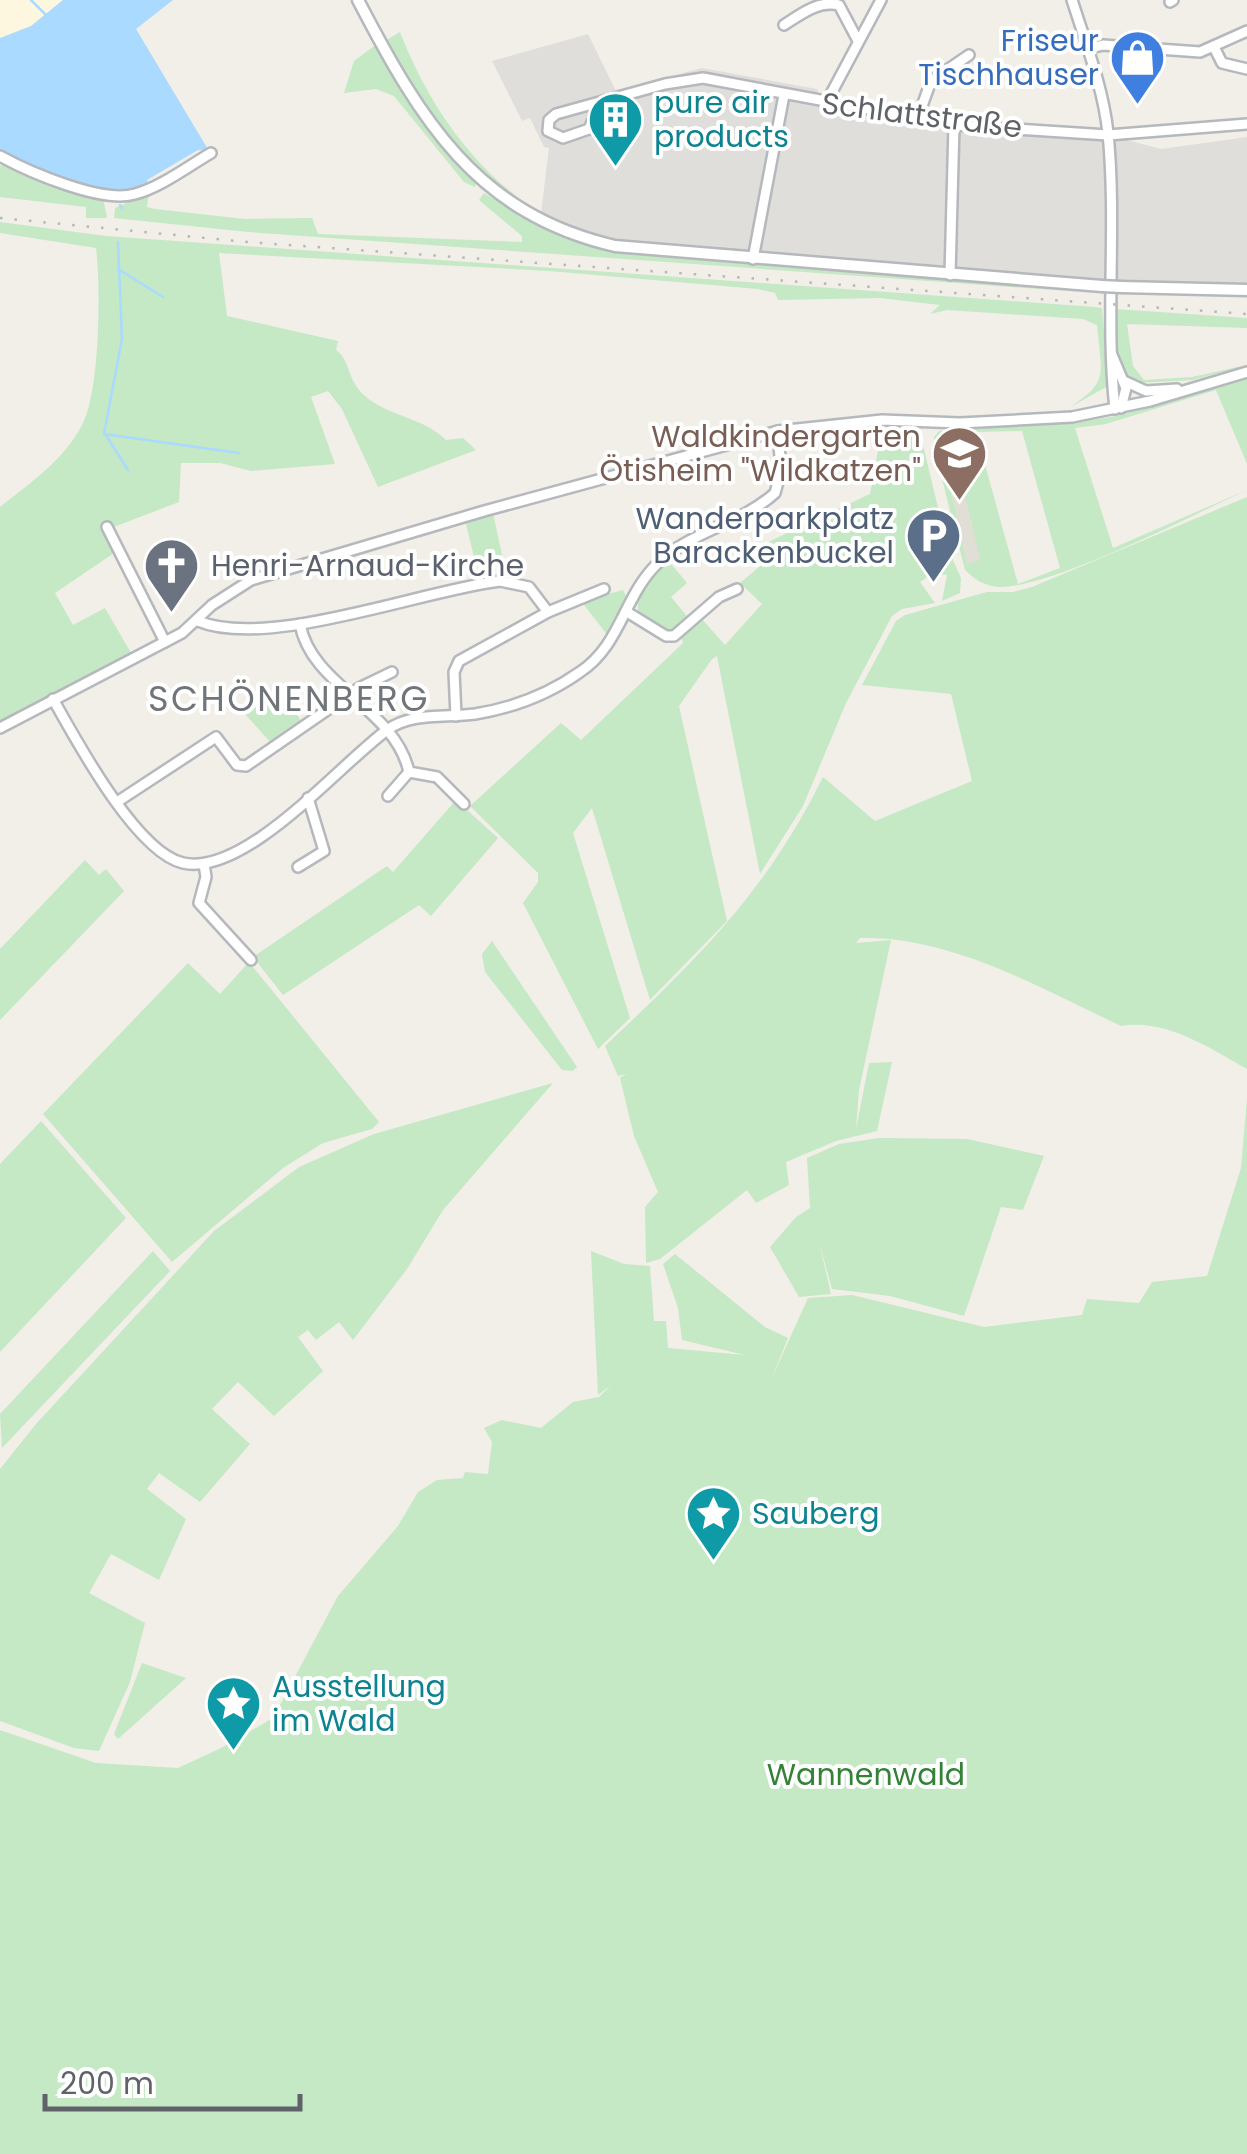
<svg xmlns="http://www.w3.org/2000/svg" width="1247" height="2154" viewBox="0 0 1247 2154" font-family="Poppins,sans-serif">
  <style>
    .commercial { fill: #fef7e0 }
    .industrial { fill: #e0deda }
    .education { fill: #e1ded6 }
    .green { fill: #c5e8c5; fill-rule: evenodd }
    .water { fill: #aadaff }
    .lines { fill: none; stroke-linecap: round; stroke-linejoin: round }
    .stream { stroke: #aadaff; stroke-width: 2.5 }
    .minor-casing { stroke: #b5b8bc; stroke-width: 14 }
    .tertiary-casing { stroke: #b5b8bc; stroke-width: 15 }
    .minor { stroke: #fff; stroke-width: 9 }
    .tertiary { stroke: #fff; stroke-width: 10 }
    .rail { stroke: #b6b7b8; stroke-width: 2.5; stroke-dasharray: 2.5 12; stroke-linecap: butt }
    .tertiary-bridge-casing { stroke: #b5b8bc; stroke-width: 15; stroke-linecap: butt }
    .tertiary-bridge { stroke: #fff; stroke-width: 10 }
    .labels { text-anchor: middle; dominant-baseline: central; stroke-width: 8; stroke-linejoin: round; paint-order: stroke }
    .shop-label { font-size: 30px; fill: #366cbe; stroke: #fff; text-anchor: end }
    .culture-label { font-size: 30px; fill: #0d838f; stroke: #fff; text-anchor: start }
    .street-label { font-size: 30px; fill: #5f6368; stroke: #fff }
    .education-label { font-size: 30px; fill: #785e54; stroke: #fff; text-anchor: end }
    .service-label { font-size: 30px; fill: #4e5e75; stroke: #fff; text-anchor: end }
    .worship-label { font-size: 30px; fill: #5b616d; stroke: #fff; text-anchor: start }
    .park-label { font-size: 30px; fill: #348238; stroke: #fff }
    .quarter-label { font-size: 35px; letter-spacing: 2.5px; fill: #70757a; stroke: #fff }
  </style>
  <rect width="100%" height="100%" fill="#f1efe8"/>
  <path class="commercial" d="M0 0H63L31 26 0 38Z"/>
  <path class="industrial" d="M588 34 616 91 702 68 817 89 825 105 917 120 1108 135 1161 149 1247 137V285L1091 280 818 258 615 240 558 224 541 213 549 148 544 147 530 118 522 121 492 61Z"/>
  <path class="education" d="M959 465 981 561 966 564 946 469Z"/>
  <g class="green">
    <path d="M400 32C427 102 472 169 536 210L530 212C466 167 423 109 385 41Z"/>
    <path d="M377 44 435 135 476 183 475 187 464 182 394 96 376 89 344 93 354 61Z"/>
    <path d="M6 163 103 198 107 218H86V207L0 197V166Z"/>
    <path d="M149 193 147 207 155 209 245 219 312 218 318 234 522 242V236L479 200 484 193 554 234 614 252 1096 293 248 232 114 218 115 208Z"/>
    <path d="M0 222 106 236 1095 307 1102 308 1108 386 1067 409C1111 381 1101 374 1097 325L1083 319 947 310 930 314 940 305 880 298 778 300 775 293 758 289 549 271 219 253 227 316 338 341 336 350C352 361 345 382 370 400 394 417 425 419 446 440L463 438 476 450 378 487 342 409 328 391 311 397 335 464 251 471 220 463H181L179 502 106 530 114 553 55 593 73 625 105 608 131 653 0 722V507C30 483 64 460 82 425 100 393 101 286 96 248L0 233Z"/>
    <path d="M1115 309 1247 318V328L1127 324 1133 366 1144 380 1192 377 1247 365 1193 380 1136 383C1113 365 1115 336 1115 309Z"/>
    <path d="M1247 377V464L1216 390 1106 424 1075 428 1113 548 1247 490C1193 515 1052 588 999 587 985 586 975 580 965 570L935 451 934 437 939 431 1073 423 1116 416ZM1022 431 1060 568 1018 584 976 432ZM958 465 980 560 967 564 946 469Z"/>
    <path d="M909 428 921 437 948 549 961 578 960 593 942 601 947 575 933 573 920 582 935 603 902 609 892 616 846 703 803 806 760 874 717 656 712 659 679 706 727 921 650 1000 592 808 573 833 630 1018 598 1049 523 903 538 882V873L470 806 561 723 581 740 683 643 681 635 701 618 725 645 762 604 740 583 772 556 766 543 870 494 882 429Z"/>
    <path d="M1247 497V1069C1210 1048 1165 1018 1121 1026 1042 989 950 935 860 938L856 943 891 940 859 1090 856 1129 869 1063 892 1062 877 1131 836 1141 786 1162 789 1185 756 1203 747 1190 660 1259 646 1263 645 1207 658 1192 634 1136 620 1078 626 1074 618 1076 605 1046C698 958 765 894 823 777L875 821 972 781 951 694 862 685 896 621 905 615 987 592H1013L1032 587Z"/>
    <path d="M493 513 502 555 475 561 465 520Z"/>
    <path d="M667 559 687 583 671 597 690 620 670 632 640 617C631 594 652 575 667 559Z"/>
    <path d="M623 590 627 598 609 637 581 601Z"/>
    <path d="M282 692 303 724 272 744 245 714Z"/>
    <path d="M456 800 498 838 431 916 419 905 283 995 253 957 387 866 393 872Z"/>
    <path d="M85 860 99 875 106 869 124 891 0 1020V949Z"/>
    <path d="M492 941 577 1067 573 1071 562 1070 485 972 482 954Z"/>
    <path d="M249 962 379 1122 372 1129 323 1143 283 1168 172 1262 43 1114 188 963 220 994Z"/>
    <path d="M553 1083 443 1210 407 1269 353 1340 339 1322 316 1340 308 1330 298 1337 323 1371 274 1416 238 1382 212 1409 250 1444 200 1502 159 1473 147 1489 186 1519 159 1580 111 1554 89 1593 145 1623 130 1682 99 1751 74 1748 0 1721V1469L36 1424 214 1231 299 1167 374 1134Z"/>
    <path d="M1247 1099V2154H0V1730L96 1763 178 1768 221 1748 273 1718 338 1596 398 1526 418 1492 437 1480 463 1478 465 1472 488 1474 492 1442 484 1428 502 1420 541 1428 573 1402 599 1397 611 1385 598 1395 591 1251 624 1264 650 1266 654 1321H666L668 1348 745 1355 682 1340 678 1308 663 1264 675 1254 765 1327 788 1338 771 1380 808 1298 852 1295 984 1327 1082 1315 1087 1299 1139 1303 1152 1282 1207 1276 1241 1168Z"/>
    <path d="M41 1121 126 1218 0 1352V1164Z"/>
    <path d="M879 1138 967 1139 1044 1156 1023 1210 1001 1207 964 1316 890 1296 832 1289 819 1242 831 1294 799 1297 770 1247 796 1217 810 1208 807 1158 839 1144Z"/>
    <path d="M153 1251 170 1271 2 1448 0 1414Z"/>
    <path d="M142 1663 186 1678 118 1739 114 1734Z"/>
  </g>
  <path class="water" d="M63 0H173L136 29 209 151 198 150 147 180 148 184C105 208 40 170 0 153V38L31 26Z"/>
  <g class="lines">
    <g class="stream">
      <path d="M31 0 47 16"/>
      <path d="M120 205 122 209"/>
      <path d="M118 242 122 339 104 434 239 453"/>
      <path d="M118 269 163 297"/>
      <path d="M105 434 128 470"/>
    </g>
    <defs>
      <g id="minor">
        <path d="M1072 0C1086 44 1103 87 1108 133 1117 225 1105 318 1115 409"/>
        <path d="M1170 2 1173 0"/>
        <path d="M784 25C801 14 819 0 839 5L857 39"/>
        <path d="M1214 47 1222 63 1247 69"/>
        <path d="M1087 49 1103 45 1200 52 1247 31"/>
        <path d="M601 102 589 129 563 138 548 131 549 120 556 114 665 84 703 78 954 125 1108 135 1247 124"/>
        <path d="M825 105 881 0"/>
        <path d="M917 120 931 81 969 55"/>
        <path d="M0 156C29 172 103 204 135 194 161 187 187 167 211 153"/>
        <path d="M753 259 784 95"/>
        <path d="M950 275 954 125"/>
        <path d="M1112 355 1126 388 1121 408"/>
        <path d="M1124 381 1146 391 1177 389"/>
        <path d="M107 527 165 642"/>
        <path d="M627 612 666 636H674L719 597 737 589"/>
        <path d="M198 621C268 650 423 590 500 581L529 587 548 612"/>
        <path d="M300 624C311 686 395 708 409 772L437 777 464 804"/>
        <path d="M53 699C76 740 136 852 183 863 245 877 338 766 387 730 412 712 446 718 475 714 512 708 549 694 580 672 621 645 624 595 658 563 691 531 741 524 775 493L781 471 778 431"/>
        <path d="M456 716 454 672 459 661 548 612 604 589"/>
        <path d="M0 728 182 633 212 605 251 580 484 511 778 431 882 420 960 423 1072 417 1150 401 1247 372"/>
        <path d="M388 796 409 772"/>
        <path d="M117 802 216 737 237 765 246 766 359 688 392 672"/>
        <path d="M204 864 206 877 199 903 251 960"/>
        <path d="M298 867 324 851 308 798"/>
      </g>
      <g id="tertiary">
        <path d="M358 0C420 119 476 214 615 246L1102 286"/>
        <path d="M1121 287 1247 290"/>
      </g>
    </defs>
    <use href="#minor" class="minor-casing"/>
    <use href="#tertiary" class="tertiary-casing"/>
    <use href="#minor" class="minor"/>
    <use href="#tertiary" class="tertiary"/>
    <path class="rail" d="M0 218 247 242 1247 314"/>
    <defs>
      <path id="tertiary-bridge" d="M1102 286 1121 287"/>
    </defs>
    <use href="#tertiary-bridge" class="tertiary-bridge-casing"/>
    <use href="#tertiary-bridge" class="tertiary-bridge"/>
  </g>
  <defs>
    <symbol id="shop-pin" viewBox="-11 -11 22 30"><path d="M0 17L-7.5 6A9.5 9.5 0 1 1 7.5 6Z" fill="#3f7fe0" stroke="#fff"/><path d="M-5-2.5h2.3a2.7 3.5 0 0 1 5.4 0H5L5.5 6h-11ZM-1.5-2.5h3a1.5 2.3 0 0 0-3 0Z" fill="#fff"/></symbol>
    <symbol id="building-pin" viewBox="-11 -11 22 30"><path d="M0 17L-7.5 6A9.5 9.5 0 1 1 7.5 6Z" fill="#0f9aa8" stroke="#fff"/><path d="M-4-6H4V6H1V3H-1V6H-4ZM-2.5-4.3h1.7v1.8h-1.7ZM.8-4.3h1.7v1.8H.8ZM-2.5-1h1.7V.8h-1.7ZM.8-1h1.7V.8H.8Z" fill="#fff"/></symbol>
    <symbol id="school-pin" viewBox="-11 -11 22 30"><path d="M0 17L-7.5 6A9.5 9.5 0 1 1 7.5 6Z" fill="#8d6e63" stroke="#fff"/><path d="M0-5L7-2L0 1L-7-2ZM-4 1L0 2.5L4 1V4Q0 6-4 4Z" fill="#fff"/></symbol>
    <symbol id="parking-pin" viewBox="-11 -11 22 30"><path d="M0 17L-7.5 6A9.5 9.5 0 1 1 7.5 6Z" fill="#5c6f8a" stroke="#fff"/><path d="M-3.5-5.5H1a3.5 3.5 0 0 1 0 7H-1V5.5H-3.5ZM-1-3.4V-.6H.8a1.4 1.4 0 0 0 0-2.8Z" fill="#fff"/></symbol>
    <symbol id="church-pin" viewBox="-11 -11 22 30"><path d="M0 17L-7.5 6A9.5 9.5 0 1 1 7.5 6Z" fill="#6b7280" stroke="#fff"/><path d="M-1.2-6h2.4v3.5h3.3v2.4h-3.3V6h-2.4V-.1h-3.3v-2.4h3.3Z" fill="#fff"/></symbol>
    <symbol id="sight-pin" viewBox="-11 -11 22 30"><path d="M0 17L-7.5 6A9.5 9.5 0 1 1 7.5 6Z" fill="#0f9aa8" stroke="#fff"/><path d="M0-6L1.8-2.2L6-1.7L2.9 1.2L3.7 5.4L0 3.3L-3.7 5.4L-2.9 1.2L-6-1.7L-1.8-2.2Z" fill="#fff"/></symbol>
  </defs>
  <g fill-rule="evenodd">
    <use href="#shop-pin" x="1106" y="26" width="63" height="86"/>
    <use href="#building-pin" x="584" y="88" width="63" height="86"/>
    <use href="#school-pin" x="928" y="422" width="63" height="86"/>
    <use href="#parking-pin" x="902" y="504" width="63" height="86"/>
    <use href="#church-pin" x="140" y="534" width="63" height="86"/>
    <use href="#sight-pin" x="682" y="1482" width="63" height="86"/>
    <use href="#sight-pin" x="202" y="1672" width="63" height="86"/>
  </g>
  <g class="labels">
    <g class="shop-label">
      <text x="1099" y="40">Friseur<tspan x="1099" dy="34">Tischhauser</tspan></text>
    </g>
    <g class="culture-label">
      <text x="654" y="102">pure air<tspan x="654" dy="34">products</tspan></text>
      <text x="752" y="1513">Sauberg</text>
      <text x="272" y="1686">Ausstellung<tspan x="272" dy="34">im Wald</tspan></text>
    </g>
    <g class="street-label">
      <text transform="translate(922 115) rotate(7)">Schlattstraße</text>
    </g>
    <g class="education-label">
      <text x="921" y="436">Waldkindergarten<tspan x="921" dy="34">Ötisheim "Wildkatzen"</tspan></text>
    </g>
    <g class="service-label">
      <text x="894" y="518">Wanderparkplatz<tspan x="894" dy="34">Barackenbuckel</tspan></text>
    </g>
    <g class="worship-label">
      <text x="211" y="565">Henri-Arnaud-Kirche</text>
    </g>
    <g class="park-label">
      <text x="866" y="1774">Wannenwald</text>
    </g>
    <g class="quarter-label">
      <text x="289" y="698">SCHÖNENBERG</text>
    </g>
  </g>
  <path d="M45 2094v15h255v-15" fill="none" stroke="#5f6368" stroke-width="5"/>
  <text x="60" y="2094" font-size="30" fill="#5f6368" stroke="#ffffff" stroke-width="8" paint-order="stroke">200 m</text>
</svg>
